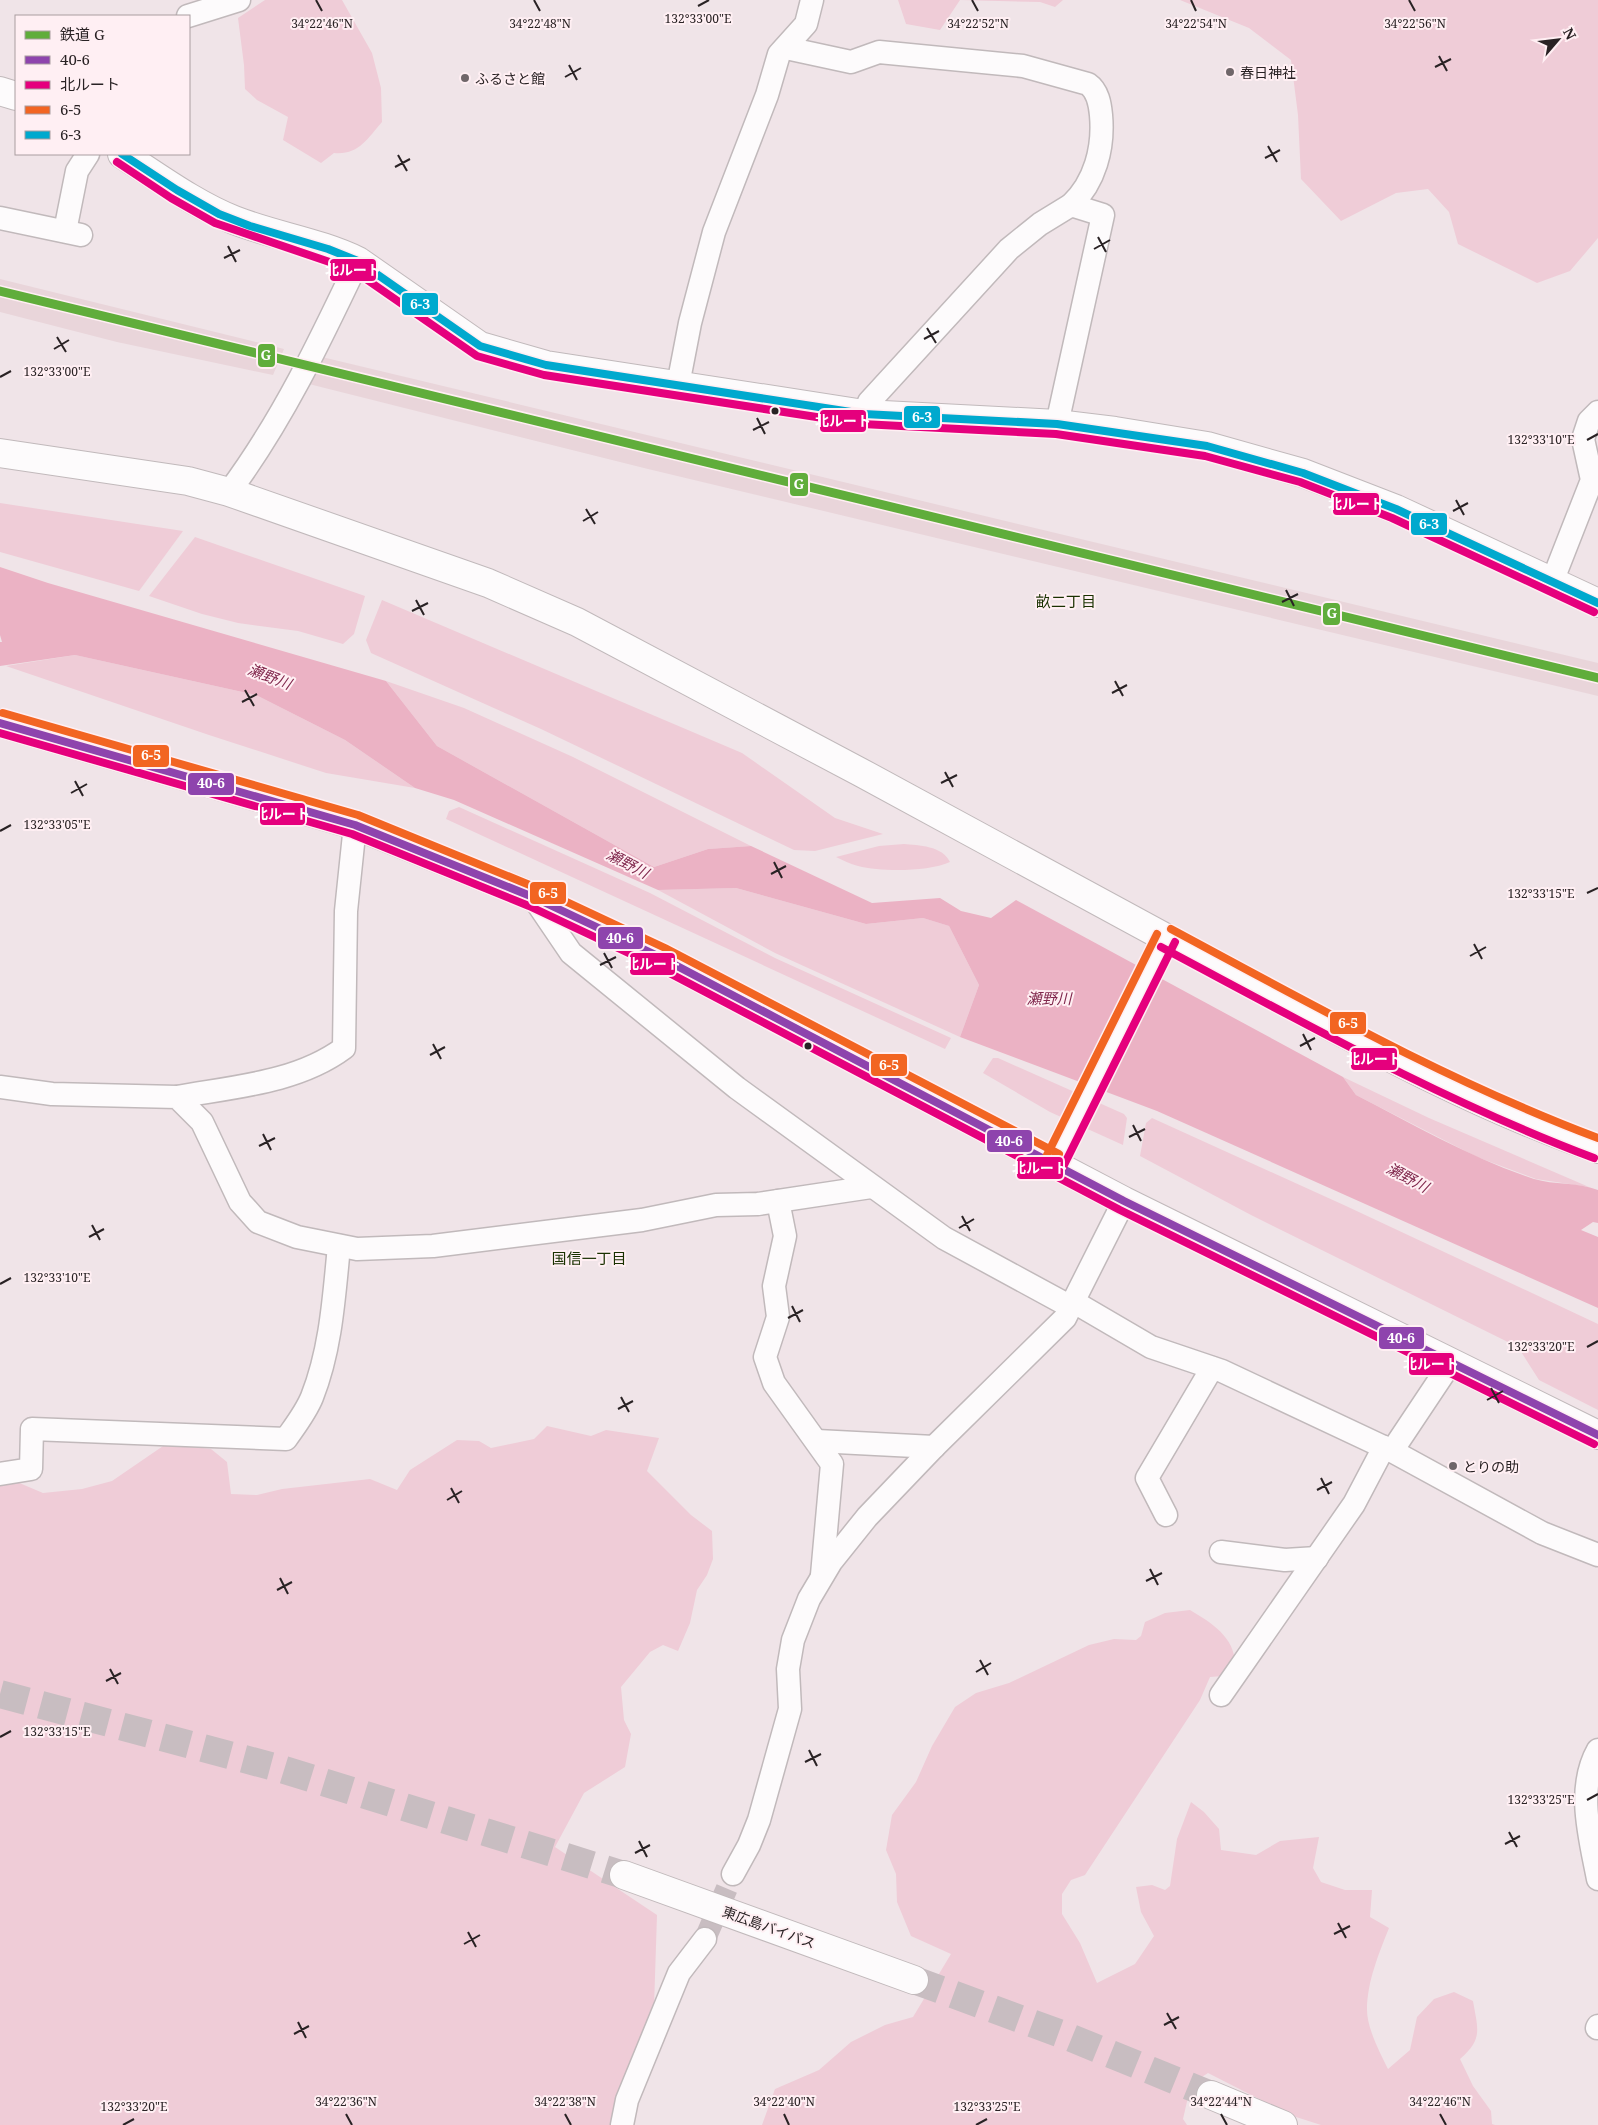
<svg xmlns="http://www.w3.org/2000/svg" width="1598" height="2125" viewBox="0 0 1598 2125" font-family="'Noto Serif','Noto Sans JP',serif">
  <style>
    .built { fill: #e9d5da }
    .green { fill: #efccd7 }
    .water { fill: #ebb2c4 }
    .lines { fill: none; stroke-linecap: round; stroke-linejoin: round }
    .minor-tunnel { stroke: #c8bdc1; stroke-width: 22; stroke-dasharray: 22 11; stroke-linecap: butt }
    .motorway-tunnel { stroke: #c8bdc1; stroke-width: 28; stroke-dasharray: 28 14; stroke-linecap: butt }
    .minor-casing { stroke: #c1b9bb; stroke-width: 25 }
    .tertiary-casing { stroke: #c1b9bb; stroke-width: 30 }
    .secondary-casing { stroke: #c1b9bb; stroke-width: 30 }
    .primary-casing { stroke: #c1b9bb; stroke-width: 30 }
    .trunk-casing { stroke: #c1b9bb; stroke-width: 30 }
    .motorway-casing { stroke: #c1b9bb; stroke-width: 30 }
    .minor { stroke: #fdfbfc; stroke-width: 22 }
    .tertiary { stroke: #fdfbfc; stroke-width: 28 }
    .secondary { stroke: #fdfbfc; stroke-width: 28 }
    .primary { stroke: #fdfbfc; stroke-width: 28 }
    .trunk { stroke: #fdfbfc; stroke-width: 28 }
    .motorway { stroke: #fdfbfc; stroke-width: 28 }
    .bus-1-casing { stroke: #ffeff3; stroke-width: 11 }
    .bus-2-casing { stroke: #ffeff3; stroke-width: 11 }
    .bus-3-casing { stroke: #ffeff3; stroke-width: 11 }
    .bus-4-casing { stroke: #ffeff3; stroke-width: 11 }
    .bus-1 { stroke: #8e44ad; stroke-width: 8 }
    .bus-2 { stroke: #e5007d; stroke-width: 8 }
    .bus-3 { stroke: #f26522; stroke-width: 8 }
    .bus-4 { stroke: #00a9ce; stroke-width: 8 }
    .rail-1-casing { stroke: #ffeff3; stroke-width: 12 }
    .rail-1 { stroke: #60ad3b; stroke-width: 9 }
    .ticks { fill: none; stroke: #292224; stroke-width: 2 }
    .poi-dot { fill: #6f6669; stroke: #ffeff3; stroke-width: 2 }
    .bus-dot { fill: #292224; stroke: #ffeff3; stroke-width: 2 }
    .labels { text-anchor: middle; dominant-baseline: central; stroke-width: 4; stroke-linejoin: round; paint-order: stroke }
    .poi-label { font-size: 14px; fill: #292224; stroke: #ffeff3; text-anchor: start }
    .street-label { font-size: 14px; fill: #292224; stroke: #ffeff3 }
    .neighbourhood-label { font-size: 15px; fill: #193100; stroke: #ffeff3 }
    .water-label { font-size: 15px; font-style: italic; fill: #81284d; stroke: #ffeff3 }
    .ticks-label { font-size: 12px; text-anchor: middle; fill: #292224; stroke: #ffeff3; stroke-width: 4; stroke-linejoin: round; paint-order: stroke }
    .line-badge { stroke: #ffeff3; stroke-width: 2 }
    .badge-label { font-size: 14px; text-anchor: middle; font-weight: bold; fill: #fff }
  </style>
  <rect width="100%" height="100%" fill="#f0e4e8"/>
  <g class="built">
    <path d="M0 279 284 349 273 375 117 342 0 312Z"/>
    <path d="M301 352 1598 663V696L648 469 289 379Z"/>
  </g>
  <g class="green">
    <path d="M265 0H342L372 53 381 88 382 122C367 139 359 155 334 153L321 163 283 140 288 117 257 100 245 89 244 65 238 18Z"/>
    <path d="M898 0H1063L1055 7 1040 2 960 0 940 30 906 24Z"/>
    <path d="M1180 0H1598V238L1570 271 1537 283 1458 244 1449 212 1428 189 1396 193 1341 221 1301 179 1298 115 1291 60 1249 28Z"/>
    <path d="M0 503 183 531 139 591 0 552Z"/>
    <path d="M195 537 365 596 354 634 343 644 298 631 238 623 202 614 149 596Z"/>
    <path d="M382 600 742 753 835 818 883 834 815 851 794 850 541 729 371 653 366 640Z"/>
    <path d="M75 655 256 695 345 740 415 788 326 773 209 735 6 666Z"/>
    <path d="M386 681 464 708 573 757 751 846 708 849 654 867 437 746Z"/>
    <path d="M459 807 650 893 775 958 951 1038 945 1049 446 819 449 811Z"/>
    <path d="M904 844C918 845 943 846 950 862 927 872 882 872 858 866 850 864 843 860 836 857L879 846Z"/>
    <path d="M736 888 866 924 923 918 949 926 979 985 960 1037 775 953 658 890Z"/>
    <path d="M993 1058H998L1124 1114 1127 1118 1123 1145 1050 1112 983 1073Z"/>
    <path d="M1343 1077 1429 1118 1589 1187 1536 1179 1477 1157 1356 1095Z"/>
    <path d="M1152 1118 1346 1206 1598 1324V1410L1539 1380 1518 1347 1251 1215 1140 1156 1146 1123Z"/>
    <path d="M547 1426 591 1436 606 1430 659 1438 647 1471 691 1515 712 1531 713 1559 707 1575 697 1590 690 1623 678 1651 663 1645 650 1652 621 1687 624 1720 631 1734 625 1767 584 1793 555 1847 657 1915 654 2007 615 2125H0V1486L17 1482 43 1493 82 1489 112 1481 166 1444 211 1449 227 1462 231 1494 257 1495 282 1489 370 1479 397 1490 410 1470 457 1440 479 1441 491 1448 534 1439Z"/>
    <path d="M1190 1610C1212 1623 1236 1638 1235 1666L1223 1676 1210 1677 1200 1700 1085 1875 1071 1880 1062 1894V1914L1080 1943 1097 1983 1135 1964 1154 1936 1141 1912 1136 1887 1152 1885 1165 1890 1170 1886 1177 1839 1191 1802 1204 1812 1219 1829 1221 1850 1256 1855 1280 1841 1319 1837 1313 1868 1321 1882 1345 1890H1372L1370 1917 1389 1928C1379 1953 1367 1982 1367 2010 1367 2028 1380 2053 1388 2069L1410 2050 1417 2017 1434 1999 1454 1992 1473 2001C1478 2030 1483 2039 1460 2059L1473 2086 1491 2111 1492 2124 1495 2125H1321L1293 2116 1208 2073 1191 2084 1183 2119 1187 2125H762L775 2089 819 2070 851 2042 885 2025 913 2017 951 1954 911 1936 897 1902 896 1874 886 1850 892 1815 916 1782 932 1746 955 1707 976 1693 1009 1683 1089 1645 1114 1639 1136 1640 1141 1636 1145 1622 1165 1613Z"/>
  </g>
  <path class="water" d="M0 567 48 583 386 681 437 746 654 867 708 849 751 846 872 903 940 898 961 911 991 918 1016 900 1343 1077 1356 1095C1414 1125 1471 1158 1534 1179 1554 1185 1577 1182 1598 1190V1223L1593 1222 1581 1230 1598 1237V1308L1157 1111 960 1037 979 985 949 926 923 918 866 924 736 888 658 890 454 800 415 788 345 740 256 695 75 655 0 666V642H2L0 635Z"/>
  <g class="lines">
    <path class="minor-tunnel" d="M705 1939 733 1874"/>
    <g class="motorway-tunnel">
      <path d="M0 1694 278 1768 624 1875"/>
      <path d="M914 1980 1064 2035 1211 2095"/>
    </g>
    <defs>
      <g id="minor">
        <path d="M188 16 239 0"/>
        <path d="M786 48 851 62 879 52 1023 66 1088 84C1098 91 1100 104 1101 115 1104 148 1095 182 1071 205"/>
        <path d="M0 218 81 235"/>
        <path d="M65 231 77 171 88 154"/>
        <path d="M678 385 690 323 714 232 767 95 779 54 806 24 812 0"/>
        <path d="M864 414 869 402 1009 249 1040 224 1071 205 1103 215 1057 424"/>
        <path d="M229 492C282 421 320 341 358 261"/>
        <path d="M1552 582 1592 480 1583 439 1589 421 1598 412"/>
        <path d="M533 897 571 953 737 1088 944 1238 1071 1307"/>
        <path d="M0 1087 52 1094 177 1097 202 1122 240 1202 258 1222 297 1237 357 1249 433 1246 642 1220 716 1205 758 1204 871 1187"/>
        <path d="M177 1097C232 1087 297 1083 344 1048L346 911 355 825"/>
        <path d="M778 1201 785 1236 774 1286 778 1317 765 1357 774 1383 832 1464 822 1575"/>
        <path d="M1074 1302 1151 1347 1222 1371 1392 1451 1542 1533 1598 1555"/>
        <path d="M817 1441 934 1447"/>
        <path d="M1392 1451 1452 1361"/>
        <path d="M0 1474 31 1469 32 1429 286 1439C295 1426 306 1412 312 1397 331 1349 334 1297 339 1246"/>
        <path d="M1166 1515 1147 1478 1212 1368"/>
        <path d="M1221 1552 1285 1560 1317 1558"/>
        <path d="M1221 1695 1354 1504 1384 1447"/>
        <path d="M1598 1750C1576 1789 1590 1837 1598 1879"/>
        <path d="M733 1874 749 1845 759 1820 790 1709 788 1669 793 1640 809 1599 831 1562 867 1517 934 1447 1065 1318 1124 1201"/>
        <path d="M1597 2028 1598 2026"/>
        <path d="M622 2125 627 2100 679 1973 705 1939"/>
      </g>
      <path id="tertiary" d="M0 453 188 481 229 492 488 583 577 622 860 772 1166 938"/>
      <g id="secondary">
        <path d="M0 91 16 96"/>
        <path d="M122 154C158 177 194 204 234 220 275 236 319 242 358 261L480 346 546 365 864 414 1057 424 1115 431 1207 446 1303 473 1396 509 1598 603"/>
      </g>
      <path id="primary" d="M1054 1163 1166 938C1307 1012 1447 1096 1598 1149"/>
      <path id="trunk" d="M0 723 355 825 533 897 660 957 1124 1201 1598 1435"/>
      <g id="motorway">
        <path d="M624 1875 914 1980"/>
        <path d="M1211 2095 1283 2125"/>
      </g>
    </defs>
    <use href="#minor" class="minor-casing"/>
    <use href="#tertiary" class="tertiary-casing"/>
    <use href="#secondary" class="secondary-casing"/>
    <use href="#primary" class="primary-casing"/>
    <use href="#trunk" class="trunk-casing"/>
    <use href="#motorway" class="motorway-casing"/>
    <use href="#minor" class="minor"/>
    <use href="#tertiary" class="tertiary"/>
    <use href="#secondary" class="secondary"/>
    <use href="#primary" class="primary"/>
    <use href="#trunk" class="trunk"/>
    <use href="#motorway" class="motorway"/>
    <defs>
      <path id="bus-1" d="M0 723 355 825 533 897 660 957 1124 1201 1598 1435"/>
      <g id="bus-2">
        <path d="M117 162 171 198 215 223 353 270 477 356 544 375 862 424 1056 434 1205 456 1300 482 1392 518 1594 612"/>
        <path d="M0 733 352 834 529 906 656 966 1120 1210 1594 1444"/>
        <path d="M1161 947C1304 1023 1443 1101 1594 1158"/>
        <path d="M1063 1167 1175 942"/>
      </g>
      <g id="bus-3">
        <path d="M3 713 358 815 537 888 665 948 1059 1154"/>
        <path d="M1171 929C1311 1004 1449 1082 1598 1138"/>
        <path d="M1045 1159 1157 934"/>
      </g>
      <path id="bus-4" d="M122 154 177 190 219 214 250 226 328 249 358 261 480 346 546 365 864 414 1057 424 1207 446 1303 473 1396 509 1598 603"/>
    </defs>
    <use href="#bus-1" class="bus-1-casing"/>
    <use href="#bus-2" class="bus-2-casing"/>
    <use href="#bus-3" class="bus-3-casing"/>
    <use href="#bus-4" class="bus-4-casing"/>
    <use href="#bus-1" class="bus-1"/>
    <use href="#bus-2" class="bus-2"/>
    <use href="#bus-3" class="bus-3"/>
    <use href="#bus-4" class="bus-4"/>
    <defs>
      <path id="rail-1" d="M0 291 1598 678"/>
    </defs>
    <use href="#rail-1" class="rail-1-casing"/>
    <use href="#rail-1" class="rail-1"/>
  </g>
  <path class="ticks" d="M316 0 322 11M534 0 540 11M972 0 978 11M1191 0 1196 11M1409 0 1415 11M698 6 709 0M1439 56 1447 71M569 65 577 80M1435 67 1451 59M565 77 581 68M1268 146 1277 162M398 155 407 171M1265 158 1280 150M395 167 410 159M1098 237 1106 252M228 246 236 262M1094 249 1110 240M224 258 240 250M927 328 936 343M57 337 66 352M924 339 939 331M54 349 69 340M0 377 11 371M757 418 765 434M753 430 769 422M1587 440 1598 434M1456 500 1464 515M586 509 595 524M1453 511 1468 503M583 521 598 512M1286 590 1294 606M416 600 424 615M1282 602 1298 594M412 611 428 603M1115 681 1123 696M245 690 254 706M1112 693 1127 685M242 702 257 694M945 772 953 787M75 781 83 796M941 783 957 775M71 793 87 784M0 831 11 825M774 862 782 878M771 874 786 866M1587 893 1598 888M1474 944 1482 959M604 953 612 968M1470 956 1486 947M600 965 616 957M1303 1034 1311 1050M433 1044 441 1059M1300 1046 1315 1038M430 1055 445 1047M1133 1125 1141 1141M263 1134 271 1150M1129 1137 1145 1129M259 1146 275 1138M962 1216 970 1231M92 1225 100 1240M959 1228 974 1219M89 1237 104 1229M0 1284 11 1278M792 1306 800 1322M788 1318 803 1310M1587 1347 1598 1341M1491 1388 1499 1403M621 1397 629 1412M1487 1400 1503 1391M618 1409 633 1401M1321 1478 1329 1494M451 1488 459 1503M1317 1490 1332 1482M447 1500 462 1491M1150 1569 1158 1585M280 1578 288 1594M1146 1581 1162 1573M277 1590 292 1582M980 1660 988 1675M110 1669 118 1684M976 1672 991 1663M106 1681 121 1673M0 1737 11 1731M809 1750 817 1766M805 1762 821 1754M1587 1800 1598 1794M1509 1832 1517 1847M639 1841 647 1857M1505 1844 1520 1836M635 1853 650 1845M1338 1923 1346 1938M468 1932 476 1947M1334 1934 1350 1926M464 1944 480 1935M1167 2013 1176 2029M298 2022 306 2038M1164 2025 1179 2017M294 2034 309 2026M346 2114 352 2125M565 2114 571 2125M784 2114 789 2125M1221 2114 1227 2125M1440 2114 1446 2125M123 2125 134 2119M976 2125 987 2119"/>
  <g class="poi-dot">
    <circle cx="1230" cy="72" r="5"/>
    <circle cx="465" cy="78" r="5"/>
    <circle cx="1453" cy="1466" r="5"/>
  </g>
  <g class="bus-dot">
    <circle cx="775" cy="411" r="4.5"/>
    <circle cx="808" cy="1046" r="4.5"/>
  </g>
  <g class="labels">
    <g class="poi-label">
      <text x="1240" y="72">春日神社</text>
      <text x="475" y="78">ふるさと館</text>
      <text x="1463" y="1466">とりの助</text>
    </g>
    <g class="street-label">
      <text transform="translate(769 1927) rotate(20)">東広島バイパス</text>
    </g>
    <g class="neighbourhood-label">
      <text x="1066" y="601">畝二丁目</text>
      <text x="589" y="1258">国信一丁目</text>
    </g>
    <g class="water-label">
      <text transform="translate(270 676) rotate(21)">瀬野川</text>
      <text transform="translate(628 863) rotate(28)">瀬野川</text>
      <text x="1049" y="998">瀬野川</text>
      <text transform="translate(1408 1177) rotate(28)">瀬野川</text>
    </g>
  </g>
  <g class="ticks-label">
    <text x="698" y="23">132°33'00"E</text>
    <text x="322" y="28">34°22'46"N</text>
    <text x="540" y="28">34°22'48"N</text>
    <text x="978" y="28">34°22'52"N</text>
    <text x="1196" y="28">34°22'54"N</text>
    <text x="1415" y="28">34°22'56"N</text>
    <text x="57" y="376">132°33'00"E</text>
    <text x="1541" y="444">132°33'10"E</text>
    <text x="57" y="829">132°33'05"E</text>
    <text x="1541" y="898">132°33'15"E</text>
    <text x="57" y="1282">132°33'10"E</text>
    <text x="1541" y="1351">132°33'20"E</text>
    <text x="57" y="1736">132°33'15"E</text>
    <text x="1541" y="1804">132°33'25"E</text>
    <text x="346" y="2106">34°22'36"N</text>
    <text x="565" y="2106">34°22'38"N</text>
    <text x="784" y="2106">34°22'40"N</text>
    <text x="1221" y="2106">34°22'44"N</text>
    <text x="1440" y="2106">34°22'46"N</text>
    <text x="134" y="2111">132°33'20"E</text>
    <text x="987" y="2111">132°33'25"E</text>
  </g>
  <g class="line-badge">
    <rect x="329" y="258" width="48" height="24" rx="5" fill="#e5007d"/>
    <rect x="401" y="292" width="38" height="24" rx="5" fill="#00a9ce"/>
    <rect x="257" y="343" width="19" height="25" rx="5" fill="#60ad3b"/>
    <rect x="903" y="405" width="38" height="24" rx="5" fill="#00a9ce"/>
    <rect x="819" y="409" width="48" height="24" rx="5" fill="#e5007d"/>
    <rect x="789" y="472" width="20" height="25" rx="5" fill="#60ad3b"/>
    <rect x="1332" y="492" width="48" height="24" rx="5" fill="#e5007d"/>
    <rect x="1410" y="512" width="38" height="24" rx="5" fill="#00a9ce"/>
    <rect x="1322" y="602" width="19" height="24" rx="5" fill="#60ad3b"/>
    <rect x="132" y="744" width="38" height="24" rx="5" fill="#f26522"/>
    <rect x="187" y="772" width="48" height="24" rx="5" fill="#8e44ad"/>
    <rect x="259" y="802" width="47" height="24" rx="5" fill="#e5007d"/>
    <rect x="529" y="881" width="38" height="24" rx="5" fill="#f26522"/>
    <rect x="597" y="926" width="47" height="24" rx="5" fill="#8e44ad"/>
    <rect x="629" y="952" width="47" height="24" rx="5" fill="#e5007d"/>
    <rect x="1329" y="1011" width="38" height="24" rx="5" fill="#f26522"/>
    <rect x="1350" y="1047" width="48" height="24" rx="5" fill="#e5007d"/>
    <rect x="870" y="1053" width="38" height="24" rx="5" fill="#f26522"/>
    <rect x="986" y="1129" width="47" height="24" rx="5" fill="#8e44ad"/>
    <rect x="1016" y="1156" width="48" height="24" rx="5" fill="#e5007d"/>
    <rect x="1378" y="1326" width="47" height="24" rx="5" fill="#8e44ad"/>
    <rect x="1408" y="1352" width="47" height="24" rx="5" fill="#e5007d"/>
  </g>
  <g class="badge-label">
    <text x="353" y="275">北ルート</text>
    <text x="420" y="309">6-3</text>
    <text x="266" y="360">G</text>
    <text x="922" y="422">6-3</text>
    <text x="843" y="426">北ルート</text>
    <text x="799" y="489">G</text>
    <text x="1356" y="509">北ルート</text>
    <text x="1429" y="529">6-3</text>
    <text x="1332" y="618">G</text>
    <text x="151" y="760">6-5</text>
    <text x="211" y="788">40-6</text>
    <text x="282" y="819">北ルート</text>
    <text x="548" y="898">6-5</text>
    <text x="620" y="943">40-6</text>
    <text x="653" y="969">北ルート</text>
    <text x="1348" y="1028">6-5</text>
    <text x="1374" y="1064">北ルート</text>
    <text x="889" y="1070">6-5</text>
    <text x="1009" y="1146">40-6</text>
    <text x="1040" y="1173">北ルート</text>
    <text x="1401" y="1343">40-6</text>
    <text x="1431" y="1369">北ルート</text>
  </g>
  <rect x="15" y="15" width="175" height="140" fill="#ffeff3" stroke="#a99da0"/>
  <rect x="25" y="31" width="25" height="8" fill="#60ad3b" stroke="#a99da0"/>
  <text x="60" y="40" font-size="15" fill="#292224">鉄道 G</text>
  <rect x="25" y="56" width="25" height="8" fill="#8e44ad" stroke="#a99da0"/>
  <text x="60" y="65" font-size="15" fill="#292224">40-6</text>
  <rect x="25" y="81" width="25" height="8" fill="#e5007d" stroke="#a99da0"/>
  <text x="60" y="90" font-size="15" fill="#292224">北ルート</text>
  <rect x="25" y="106" width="25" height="8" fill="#f26522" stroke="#a99da0"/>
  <text x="60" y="115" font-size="15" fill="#292224">6-5</text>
  <rect x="25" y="131" width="25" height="8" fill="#00a9ce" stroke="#a99da0"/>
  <text x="60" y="140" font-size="15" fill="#292224">6-3</text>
  <g transform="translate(1558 40) rotate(62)" stroke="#ffeff3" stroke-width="4" paint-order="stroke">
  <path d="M0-4L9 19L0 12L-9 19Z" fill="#292224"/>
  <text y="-8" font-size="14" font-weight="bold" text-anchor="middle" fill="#292224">N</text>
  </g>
</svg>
